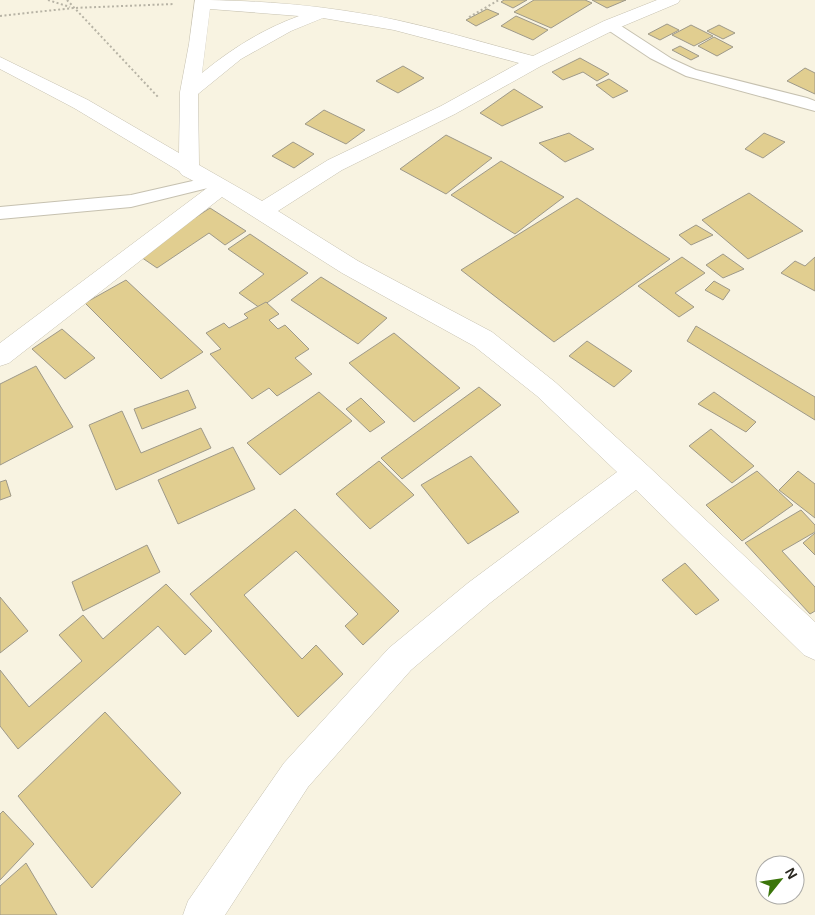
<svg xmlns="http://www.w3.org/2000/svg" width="815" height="915" viewBox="0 0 815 915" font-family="Arial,sans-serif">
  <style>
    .building { fill: #e1ce90; stroke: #9e9989 }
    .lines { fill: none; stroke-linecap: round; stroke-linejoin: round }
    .lane-casing { stroke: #c6c1b0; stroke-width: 2 }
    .street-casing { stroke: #c6c1b0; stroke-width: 1 }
    .path { stroke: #b7b3a5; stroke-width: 2; stroke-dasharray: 2 2.5; stroke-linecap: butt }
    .lane { fill: #fff; fill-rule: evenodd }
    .street { fill: #fff; fill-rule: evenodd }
  </style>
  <rect width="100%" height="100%" fill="#f8f3e1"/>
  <g class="building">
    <path d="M504 0H527L513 8 501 2Z"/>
    <path d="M534 0H585L592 3 551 28 514 12Z"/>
    <path d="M592 0H626L607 8Z"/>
    <path d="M487 9 499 14 476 26 466 20Z"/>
    <path d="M516 16 548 30 533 40 501 26Z"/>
    <path d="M667 24 679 30 660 40 648 34Z"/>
    <path d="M691 25 713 36 694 46 672 35Z"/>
    <path d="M719 25 735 33 723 39 707 31Z"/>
    <path d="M714 37 733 47 717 56 698 46Z"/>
    <path d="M680 46 699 56 691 60 672 50Z"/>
    <path d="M580 58 609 74 597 81 583 72 563 80 552 72Z"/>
    <path d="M403 66 424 78 398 93 376 81Z"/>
    <path d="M805 68 815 73V94L787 81Z"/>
    <path d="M609 79 628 91 613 98 596 85Z"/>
    <path d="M514 89 543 107 502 126 480 113Z"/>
    <path d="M324 110 365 130 346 144 305 124Z"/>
    <path d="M569 133 594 149 565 162 539 143Z"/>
    <path d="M764 133 785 142 763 158 745 149Z"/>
    <path d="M446 135 492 158 446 194 400 169Z"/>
    <path d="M293 142 314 154 294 168 272 156Z"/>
    <path d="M501 161 564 197 515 234 451 195Z"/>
    <path d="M749 193 803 231 748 259 702 220Z"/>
    <path d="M577 198 670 259 554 342 461 270Z"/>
    <path d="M210 208 246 231 225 245 209 233 157 268 138 255Z"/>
    <path d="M696 225 713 235 691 245 679 235Z"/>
    <path d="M250 234 308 273 260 308 239 293 264 274 228 249Z"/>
    <path d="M723 254 744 269 723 278 706 265Z"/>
    <path d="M682 257 705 273 675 293 694 307 679 317 638 286Z"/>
    <path d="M815 257V291L781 273 795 261 805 266Z"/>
    <path d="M321 277 387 318 358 344 291 300Z"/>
    <path d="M126 280 203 352 161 379 85 303Z"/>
    <path d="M714 281 730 290 723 300 705 290Z"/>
    <path d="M266 302 279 314 269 320 278 329 285 325 309 349 295 358 312 374 277 396 269 388 252 399 210 354 221 349 206 333 224 323 229 328 248 318 244 314Z"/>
    <path d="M696 326 815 397V420L687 341Z"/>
    <path d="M62 329 95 358 65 379 32 349Z"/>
    <path d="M394 333 460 388 414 422 349 363Z"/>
    <path d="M587 341 632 371 614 387 569 356Z"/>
    <path d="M36 366 73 427 0 465V384Z"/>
    <path d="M479 387 501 405 402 479 381 458Z"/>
    <path d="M188 390 196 408 142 429 134 409Z"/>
    <path d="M319 392 352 421 280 475 247 443Z"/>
    <path d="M714 392 756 422 746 432 698 404Z"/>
    <path d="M361 398 385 422 370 432 346 409Z"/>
    <path d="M122 411 141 453 201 428 211 448 116 490 89 425Z"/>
    <path d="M711 429 754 466 732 483 689 446Z"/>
    <path d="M233 447 255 489 178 524 158 480Z"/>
    <path d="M471 456 519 512 468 544 421 485Z"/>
    <path d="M379 461 414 495 370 529 336 494Z"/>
    <path d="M757 471 793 505 742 541 706 505Z"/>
    <path d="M798 471 815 484V518L779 490Z"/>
    <path d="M6 480 11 496 0 500V482Z"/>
    <path d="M295 509 399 611 363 645 345 626 358 614 296 551 244 595 302 659 316 645 343 674 298 717 190 594Z"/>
    <path d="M801 510 815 525V532L782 551 815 587V611L810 614 745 543Z"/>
    <path d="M815 533V555L803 543Z"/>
    <path d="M147 545 160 572 83 611 72 582Z"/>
    <path d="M685 563 719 600 696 615 662 580Z"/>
    <path d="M166 584 212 631 185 655 158 626 18 749 0 726V670L29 707 82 661 59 635 83 615 103 639Z"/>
    <path d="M0 597 28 631 0 653Z"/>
    <path d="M105 712 181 793 92 888 18 796Z"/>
    <path d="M3 811 34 844 0 880V814Z"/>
    <path d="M26 863 57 915H0V886Z"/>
  </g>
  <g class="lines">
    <defs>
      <g id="lane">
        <path d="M610 21 615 22 672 59 696 70 807 98 815 101V111L686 76 650 58 605 28 603 25Z"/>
        <path d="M210 177 216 178 219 182 216 186 131 207 0 219V207L131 195Z"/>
      </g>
      <path id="street" d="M195 0C261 0 331 6 396 20 442 30 488 44 533 56L604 21 657 0H680L678 3 616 29 541 66 455 114 342 170 278 211 358 261 492 332 555 382 647 465 815 622V660L804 655 636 490 490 603 411 670 308 787 225 915H183L188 901 284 763 389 648 468 583 617 472 537 396 474 346 342 273 222 197 9 363 0 366V343L207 188 182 175 179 171 74 108 0 69V57L88 100 179 153 180 92 189 44ZM210 9 299 16C263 29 231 49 202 73ZM323 18 394 30 519 63 441 106 328 160 262 201 199 165 198 94 241 59 291 31Z"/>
    </defs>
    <use href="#lane" class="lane-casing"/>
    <use href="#street" class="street-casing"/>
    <g class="path">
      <path d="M48 0 70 7"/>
      <path d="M67 0 159 98"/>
      <path d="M0 16 73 8 174 4"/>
      <path d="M469 17 499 0"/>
    </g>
    <use href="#lane" class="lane"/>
    <use href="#street" class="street"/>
  </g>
  <g transform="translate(780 880) rotate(60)"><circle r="24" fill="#ffffff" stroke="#aaa9a6"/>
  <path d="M0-4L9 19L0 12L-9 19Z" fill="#3b750a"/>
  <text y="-8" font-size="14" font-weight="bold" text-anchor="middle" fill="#2a2821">N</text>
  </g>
</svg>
